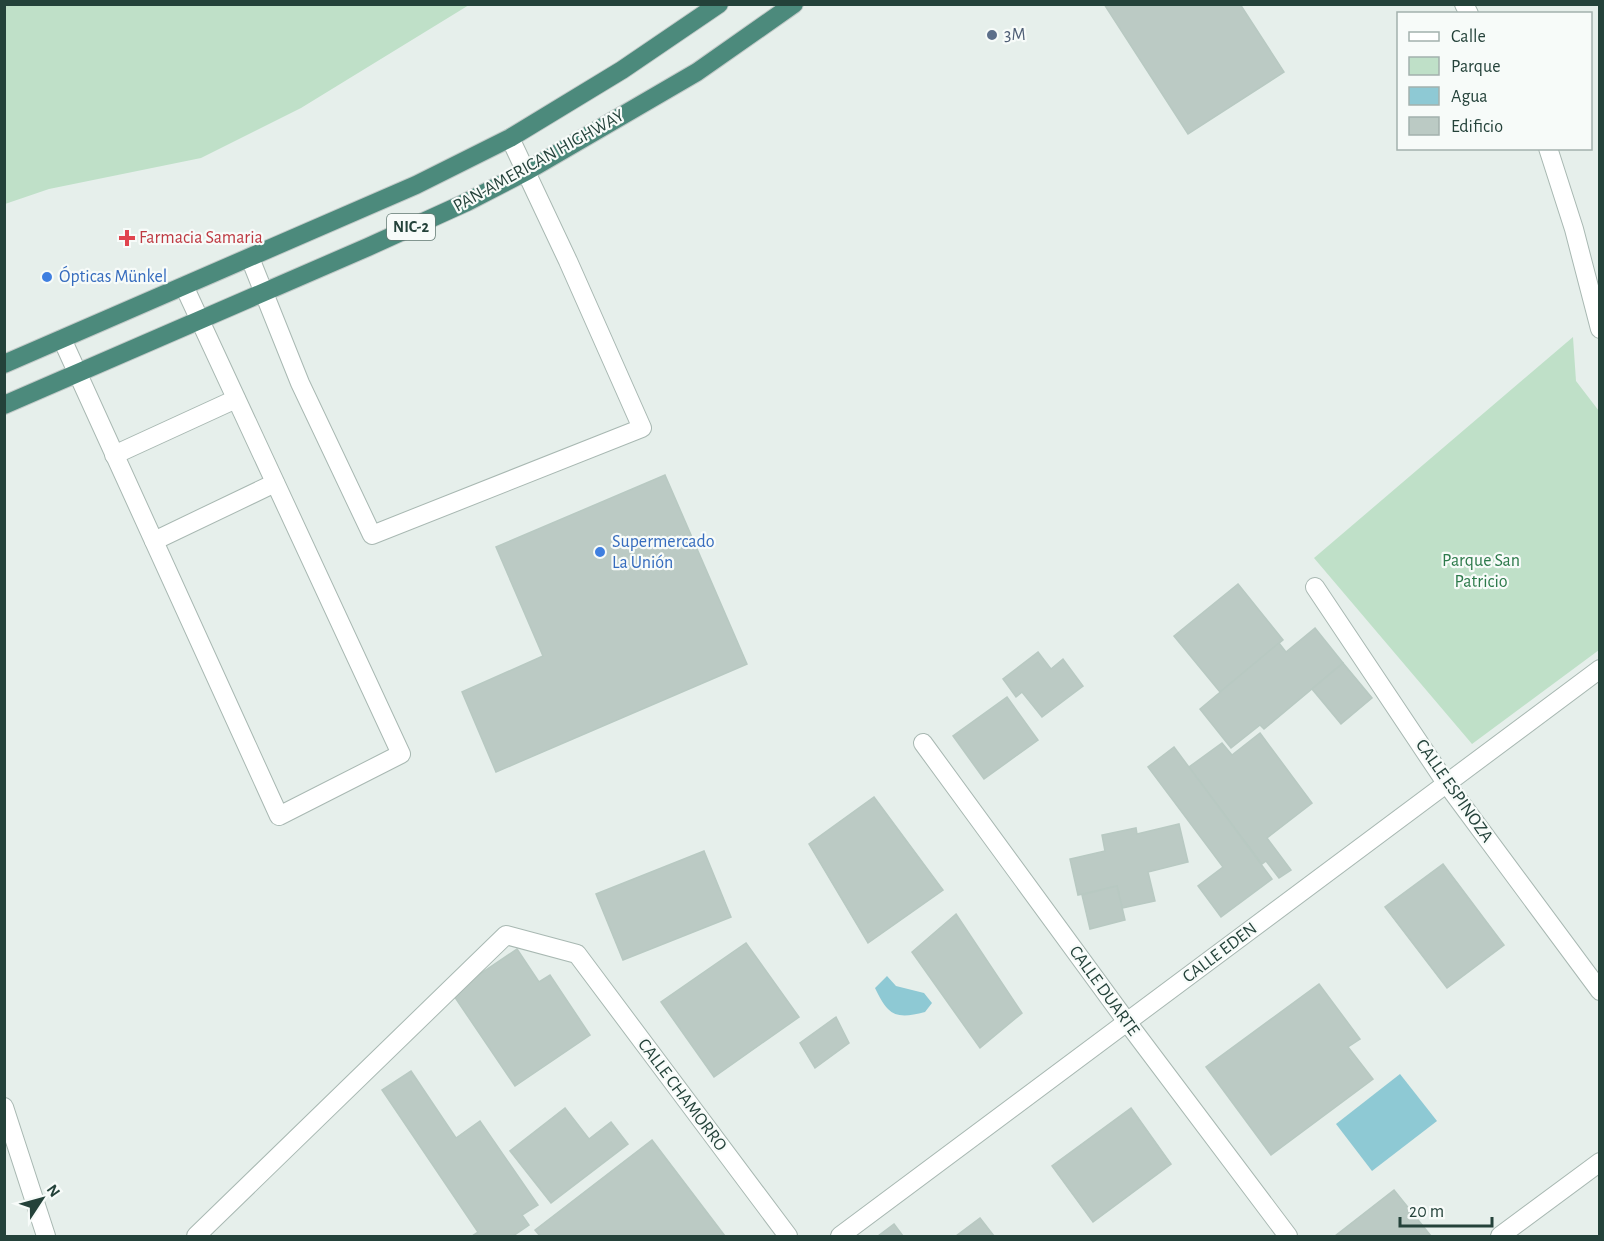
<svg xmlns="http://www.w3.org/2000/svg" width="1604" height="1241" viewBox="0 0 1604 1241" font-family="'Alegreya Sans',sans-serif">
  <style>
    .green { fill: #bfe0c8 }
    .water { fill: #8ec9d4 }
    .building { fill: #bbcac4; stroke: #b8c9c2; stroke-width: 1.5 }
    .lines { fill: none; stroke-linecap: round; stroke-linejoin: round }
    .service-casing { stroke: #a8b8b2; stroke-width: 20 }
    .minor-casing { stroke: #a8b8b2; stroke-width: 20 }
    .tertiary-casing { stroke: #a8b8b2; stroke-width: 20 }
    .trunk-casing { stroke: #c2cac8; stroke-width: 20 }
    .service { stroke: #fff; stroke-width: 18 }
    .minor { stroke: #fff; stroke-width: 18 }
    .tertiary { stroke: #fff; stroke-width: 18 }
    .trunk { stroke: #4c8a7c; stroke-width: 18 }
    .service-dot { fill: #5c6f8a; stroke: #f7fbf9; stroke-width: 2 }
    .health-dot { fill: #e0444e; stroke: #f7fbf9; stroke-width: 2 }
    .shop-dot { fill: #3f7fe0; stroke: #f7fbf9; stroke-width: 2 }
    .labels { text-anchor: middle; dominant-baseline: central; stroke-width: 4.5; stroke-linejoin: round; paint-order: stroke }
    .shield { fill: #f7fbf9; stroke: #637a73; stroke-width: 1.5 }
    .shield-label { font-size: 16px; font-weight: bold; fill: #24423a }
    .service-label { font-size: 18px; fill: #4e5e75; stroke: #f7fbf9; text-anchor: start }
    .street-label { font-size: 18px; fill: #24423a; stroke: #f7fbf9 }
    .health-label { font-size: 18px; fill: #be3a42; stroke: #f7fbf9; text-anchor: start }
    .shop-label { font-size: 18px; fill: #366cbe; stroke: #f7fbf9; text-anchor: start }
    .park-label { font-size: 18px; fill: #2d7a4b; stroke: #f7fbf9 }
  </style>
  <rect width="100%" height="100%" fill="#e6efeb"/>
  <g class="green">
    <path d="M4 5 5 4 469 5 301 108 201 158 49 189 5 204Z"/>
    <path d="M1573 337 1576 381 1599 411V650L1472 744 1314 558Z"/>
  </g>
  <g class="water">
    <path d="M887 976 896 986 924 993 932 1003 925 1012C895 1020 888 1015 875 988Z"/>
    <path d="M1400 1074 1437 1121 1372 1171 1336 1124Z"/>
  </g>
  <g class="building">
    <path d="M1104 4H1240L1284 72 1188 134Z"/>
    <path d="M665 475 747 664 496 772 462 692 543 656 496 547Z"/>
    <path d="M1238 584 1283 640 1220 692 1174 636Z"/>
    <path d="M1315 628 1343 663 1264 729 1260 725 1231 748 1200 709 1279 643 1286 652Z"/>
    <path d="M1038 652 1051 669 1063 659 1083 686 1042 717 1022 692 1016 697 1003 679Z"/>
    <path d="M1343 663 1372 698 1341 724 1312 689Z"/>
    <path d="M1007 697 1038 740 984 779 953 736Z"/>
    <path d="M1260 733 1312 803 1267 838 1291 870 1279 878 1266 861 1262 864 1189 767 1222 743 1232 755Z"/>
    <path d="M1174 747 1272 879 1221 917 1198 886 1223 867 1148 767Z"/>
    <path d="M874 797 943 890 868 943 809 844Z"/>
    <path d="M1179 824 1188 862 1148 872 1155 901 1122 908 1117 886 1078 895 1070 859 1105 851 1102 835 1136 828 1137 834Z"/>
    <path d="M704 851 731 917 623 960 596 894Z"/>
    <path d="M1443 864 1504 945 1447 988 1385 907Z"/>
    <path d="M1117 886 1125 920 1090 929 1082 895Z"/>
    <path d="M956 914 1022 1013 980 1048 912 952Z"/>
    <path d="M746 943 799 1017 714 1077 661 1002Z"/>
    <path d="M517 949 539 982 550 975 590 1035 515 1086 452 993Z"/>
    <path d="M1319 984 1360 1039 1348 1047 1373 1079 1271 1155 1206 1067Z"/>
    <path d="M836 1017 849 1043 815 1068 800 1043Z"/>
    <path d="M411 1071 456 1138 480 1121 538 1205 522 1215 529 1225 513 1236H472L478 1232 382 1090Z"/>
    <path d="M565 1108 589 1139 611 1122 628 1144 551 1203 510 1151Z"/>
    <path d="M1131 1108 1171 1164 1093 1222 1052 1166Z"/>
    <path d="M652 1140 725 1236H540L535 1230Z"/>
    <path d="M1394 1190 1431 1236H1335Z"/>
    <path d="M980 1218 994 1236H956Z"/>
    <path d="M894 1224 903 1236H878Z"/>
  </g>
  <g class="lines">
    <defs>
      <g id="service">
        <path d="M250 258 300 383 372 535 642 428 568 261 510 138"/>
        <path d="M62 339 279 816 401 754 184 286"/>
        <path d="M114 455 236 399"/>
        <path d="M154 541 275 483"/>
      </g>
      <g id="minor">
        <path d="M1315 587 1446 783 1600 991"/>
        <path d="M923 743 1127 1022 1288 1236"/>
        <path d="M196 1236 506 935 577 954 788 1236"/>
        <path d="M840 1236 1600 669"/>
        <path d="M1500 1236 1600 1162"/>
      </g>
      <g id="tertiary">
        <path d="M1464 4 1469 14"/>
        <path d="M1548 148 1574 229 1600 329"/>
        <path d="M4 1107 46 1236"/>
      </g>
      <g id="trunk">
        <path d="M4 364 416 185 510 138 622 70 719 4"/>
        <path d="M4 405 368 247 467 202 527 171 697 72 794 4"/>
      </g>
    </defs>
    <use href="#service" class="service-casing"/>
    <use href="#minor" class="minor-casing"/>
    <use href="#tertiary" class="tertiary-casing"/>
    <use href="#trunk" class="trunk-casing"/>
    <use href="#service" class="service"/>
    <use href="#minor" class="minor"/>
    <use href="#tertiary" class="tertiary"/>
    <use href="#trunk" class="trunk"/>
  </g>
  <circle class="service-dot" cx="992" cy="35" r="6"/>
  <path class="health-dot" d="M124 229h6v6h6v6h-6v6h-6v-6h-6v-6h6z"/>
  <g class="shop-dot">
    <circle cx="47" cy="277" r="6"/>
    <circle cx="600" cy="552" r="6"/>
  </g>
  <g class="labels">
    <rect class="shield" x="387" y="214" width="48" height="26" rx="4.5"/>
    <g class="shield-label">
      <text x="411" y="227">NIC-2</text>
    </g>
    <g class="service-label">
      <text x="1004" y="35">3M</text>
    </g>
    <g class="street-label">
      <text transform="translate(539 161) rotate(-29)">PAN-AMERICAN HIGHWAY</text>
      <text transform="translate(1454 791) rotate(55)">CALLE ESPINOZA</text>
      <text transform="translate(1220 953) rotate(-37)">CALLE EDEN</text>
      <text transform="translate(1104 991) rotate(54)">CALLE DUARTE</text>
      <text transform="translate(682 1095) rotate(53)">CALLE CHAMORRO</text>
    </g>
    <g class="health-label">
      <text x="139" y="238">Farmacia Samaria</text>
    </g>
    <g class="shop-label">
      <text x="59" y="277">Ópticas Münkel</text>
      <text x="612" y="542">Supermercado<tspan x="612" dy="21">La Unión</tspan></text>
    </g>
    <g class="park-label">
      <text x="1481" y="561">Parque San<tspan x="1481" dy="21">Patricio</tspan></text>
    </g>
  </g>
  <rect width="1604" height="1241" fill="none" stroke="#24423a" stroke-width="12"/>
  <rect x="1397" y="12" width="195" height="138" fill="#f7fbf9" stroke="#a3b1ad" stroke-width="1.5"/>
  <rect x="1409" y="32" width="30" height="9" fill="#ffffff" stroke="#a3b1ad" stroke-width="1.5"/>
  <text x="1451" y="42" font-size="18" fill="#24423a">Calle</text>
  <rect x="1409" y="57" width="30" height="18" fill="#bfe0c8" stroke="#a3b1ad" stroke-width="1.5"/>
  <text x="1451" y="72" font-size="18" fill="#24423a">Parque</text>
  <rect x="1409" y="87" width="30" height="18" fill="#8ec9d4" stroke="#a3b1ad" stroke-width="1.5"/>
  <text x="1451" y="102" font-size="18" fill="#24423a">Agua</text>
  <rect x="1409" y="117" width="30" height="18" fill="#bbcac4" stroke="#a3b1ad" stroke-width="1.5"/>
  <text x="1451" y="132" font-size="18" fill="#24423a">Edificio</text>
  <g transform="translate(42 1199) rotate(54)" stroke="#f7fbf9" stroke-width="4.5" paint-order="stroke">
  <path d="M0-4.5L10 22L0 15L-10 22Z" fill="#24423a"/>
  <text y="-9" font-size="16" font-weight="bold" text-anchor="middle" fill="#24423a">N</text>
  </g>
  <path d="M1400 1217v9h92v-9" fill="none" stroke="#24423a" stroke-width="3"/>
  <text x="1409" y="1217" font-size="18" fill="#24423a" stroke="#f7fbf9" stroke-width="4.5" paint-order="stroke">20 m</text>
</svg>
